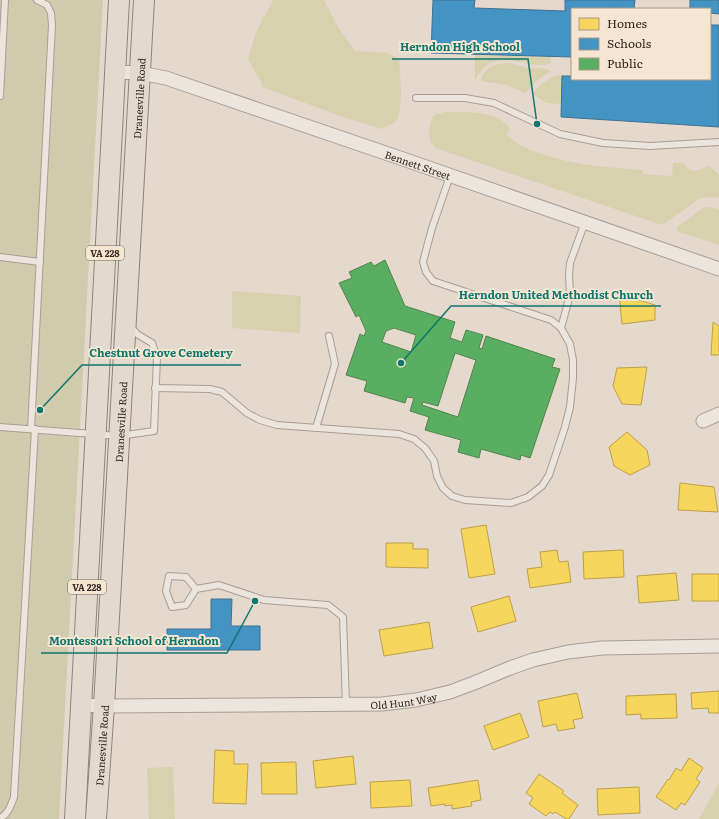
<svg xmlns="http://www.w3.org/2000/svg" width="719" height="819" viewBox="0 0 719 819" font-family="Literata,serif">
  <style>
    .green { fill: #d7d1ae }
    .cemetery { fill: #d0cbad }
    .homes { fill: #f6d55c; stroke: #bda049 }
    .schools { fill: #4393c3; stroke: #3f7291 }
    .public { fill: #5aae61; stroke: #50854d; fill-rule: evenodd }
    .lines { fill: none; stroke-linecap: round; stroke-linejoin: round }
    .lane-casing { stroke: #a99e95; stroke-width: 8 }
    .street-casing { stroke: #a99e95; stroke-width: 15 }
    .primary-casing { stroke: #8e847c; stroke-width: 22 }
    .lane { stroke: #ece5dd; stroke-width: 6 }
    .street { stroke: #ece5dd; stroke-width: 13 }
    .primary { stroke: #e3dacf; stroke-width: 20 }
    .labels { text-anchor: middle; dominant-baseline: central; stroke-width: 4; stroke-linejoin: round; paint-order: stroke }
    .shield { fill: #f5e6d1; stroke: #706053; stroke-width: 1 }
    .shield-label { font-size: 9px; font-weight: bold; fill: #37261d }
    .street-label { font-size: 10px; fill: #37261d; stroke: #f5e6d1 }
    .leader { fill: none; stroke: #0f766e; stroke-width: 1.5 }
    .callout-dot { fill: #0f766e; stroke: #f5e6d1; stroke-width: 1.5 }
    .callout-label { font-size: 11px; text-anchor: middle; font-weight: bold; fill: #0f766e; stroke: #f5e6d1; stroke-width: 4; stroke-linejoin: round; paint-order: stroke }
  </style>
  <rect width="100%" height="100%" fill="#e4d9cc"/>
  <g class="green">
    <path d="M273 0H324L338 27 355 51 388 53 399 59C400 72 404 111 396 121 394 124 385 127 382 129L343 117 262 87 261 82 248 59 256 32Z"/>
    <path d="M475 55 551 57V63C544 66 537 65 529 64 503 58 490 55 475 80Z"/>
    <path d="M509 63C515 64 522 67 528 68 536 69 544 67 551 71L536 81 526 93H524L507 85 481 81C481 77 482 75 485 72 491 64 499 64 509 63Z"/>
    <path d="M564 74V76H562L561 104 546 103 533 94C541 83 550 76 564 74Z"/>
    <path d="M445 112C461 112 486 111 501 120 504 122 508 126 510 128L506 135C512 139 517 144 524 147 560 164 603 167 643 170V174L672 176 673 163H683C691 173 698 173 708 165L719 175V198L714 197 701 198 662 225 435 148 430 141 429 128 433 117 437 114Z"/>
    <path d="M709 207 719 209V245L679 232 676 228 703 208Z"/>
    <path d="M232 291 301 296 300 333 232 328Z"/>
    <path d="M173 767 175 819H149L147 768Z"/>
    <path d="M719 783V819H699Z"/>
  </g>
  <path class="cemetery" d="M0 0H103L59 819H0Z"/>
  <g class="homes">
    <path d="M619 294 655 305V320L622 324Z"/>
    <path d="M713 322 719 326V355H711Z"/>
    <path d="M647 367 641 405 622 404 613 386 617 368Z"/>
    <path d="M627 432 647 450 650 465 630 475 614 466 609 447Z"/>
    <path d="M680 483 714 487 718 512 678 510Z"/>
    <path d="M486 525 495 574 469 578 461 529Z"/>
    <path d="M386 543H413V549H428V568L386 567Z"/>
    <path d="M557 550 559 562 568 561 571 582 530 588 527 569 542 567 540 552Z"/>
    <path d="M623 550 624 577 584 579 583 552Z"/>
    <path d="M676 573 679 600 639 603 637 576Z"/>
    <rect x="692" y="574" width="27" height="27"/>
    <path d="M509 596 516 621 478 632 471 607Z"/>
    <path d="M429 622 433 648 384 656 379 630Z"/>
    <path d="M719 691V713H709L708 708 692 709 691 693Z"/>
    <path d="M577 693 583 718 573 720 575 728 558 731 556 724 543 727 538 701Z"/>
    <path d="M676 694 677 718 641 719V714L626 715V696Z"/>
    <path d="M520 713 529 737 493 750 484 726Z"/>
    <path d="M215 750 234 751V764H248L246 804 213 803Z"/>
    <path d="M353 756 356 784 316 788 313 761Z"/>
    <path d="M689 758 703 768 696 779 700 782 685 805 681 803 676 810 656 797 668 779 669 780 676 768 681 771Z"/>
    <path d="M296 762 297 794H262L261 763Z"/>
    <path d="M539 774 564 791 562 793 578 805 569 819H566L555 812 553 814 550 812 546 816 529 804 533 798 526 793Z"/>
    <path d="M410 780 412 806 371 808 370 782Z"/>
    <path d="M478 780 481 800 471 802 472 806 452 809V805L445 806V804L431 806 428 788Z"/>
    <path d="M639 787 640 813 598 815 597 789Z"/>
  </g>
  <g class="schools">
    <path d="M433 0H475L474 8 565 11V0H635L634 9 611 8V9H572V57L431 53Z"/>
    <path d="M690 0H719V14L710 13V9H690Z"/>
    <path d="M710 25H719V127L561 117 562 76H572V79H710Z"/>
    <path d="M211 599H232L231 626H260V650H167V629H211Z"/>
  </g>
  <path class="public" d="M385 260 405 306 455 322 450 338 462 342 466 330 483 335 479 348 482 349 486 336 555 359 552 367 560 369 530 458 521 455 520 460 481 449 479 458 458 452 461 440 425 430 429 417 410 411 414 398 407 397 405 403 364 391 367 381 346 375 360 334 364 336 366 331 359 315 356 317 339 283 352 278 349 272 371 262 374 266ZM394 328 416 335 411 352 382 342 386 331ZM455 353 476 360 458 417 422 405 423 402 438 406Z"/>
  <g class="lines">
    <defs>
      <g id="lane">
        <path d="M0 96 5 0"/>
        <path d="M416 98H465L494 103 560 134 603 143 650 146 719 142"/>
        <path d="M0 257 40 262"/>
        <path d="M561 328 570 295 569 275 570 263 585 222"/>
        <path d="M155 388 210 389 222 392 247 413 260 420 277 425 399 434 414 439 425 448 434 461 437 476 443 488 452 496 465 500 511 503 528 497 542 486 549 475 565 427 570 407 573 378V360L570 344 561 328 551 320 433 281 426 272 423 262 432 228 450 176"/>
        <path d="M0 427 119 436 154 431 157 357 152 343 137 334 130 326"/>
        <path d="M316 428 335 364 329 336"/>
        <path d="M31 429 52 25 51 13 47 5 37 0"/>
        <path d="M196 589 186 577 169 576 166 591 172 607 186 605 196 589 219 585 264 600 328 605 343 617 346 704"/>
        <path d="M0 818C8 815 11 805 14 797L35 429"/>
      </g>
      <g id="street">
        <path id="s1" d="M115 72 140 73 166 78 403 159 719 269"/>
        <path d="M703 421 719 414"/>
        <path id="s2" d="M82 705 104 706 382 704 416 700 450 692 474 683 510 668 533 660 568 652 602 648 719 646"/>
      </g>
      <g id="primary">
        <path d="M75 819 119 0"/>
        <path id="s3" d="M96 819 104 706 144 0"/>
      </g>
    </defs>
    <use href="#lane" class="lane-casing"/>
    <use href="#street" class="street-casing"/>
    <use href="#primary" class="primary-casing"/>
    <use href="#lane" class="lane"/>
    <use href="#street" class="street"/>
    <use href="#primary" class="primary"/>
  </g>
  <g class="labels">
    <g class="shield">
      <rect x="86" y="246" width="38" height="14" rx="3"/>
      <rect x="68" y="580" width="38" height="14" rx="3"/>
    </g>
    <g class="shield-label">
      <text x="105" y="253">VA 228</text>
      <text x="87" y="587">VA 228</text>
    </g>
    <g class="street-label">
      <text stroke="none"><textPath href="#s3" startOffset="722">Dranesville Road</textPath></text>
      <text stroke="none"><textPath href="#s1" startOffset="318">Bennett Street</textPath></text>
      <text stroke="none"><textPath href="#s3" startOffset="398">Dranesville Road</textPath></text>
      <text stroke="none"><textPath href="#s2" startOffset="322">Old Hunt Way</textPath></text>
      <text stroke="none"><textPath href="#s3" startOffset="74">Dranesville Road</textPath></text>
    </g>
  </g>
  <path class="leader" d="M537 124L528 59H392M401 363L451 306H661M40 410L82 365H241M255 601L227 653H41"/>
  <g class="callout-dot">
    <circle cx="537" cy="124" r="4"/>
    <circle cx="401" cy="363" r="4"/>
    <circle cx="40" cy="410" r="4"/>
    <circle cx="255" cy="601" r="4"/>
  </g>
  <g class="callout-label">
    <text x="460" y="51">Herndon High School</text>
    <text x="556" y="299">Herndon United Methodist Church</text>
    <text x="161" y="357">Chestnut Grove Cemetery</text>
    <text x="134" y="645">Montessori School of Herndon</text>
  </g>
  <rect x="571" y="8" width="140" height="72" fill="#f5e6d1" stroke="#a99989"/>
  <rect x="579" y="18" width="20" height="12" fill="#f6d55c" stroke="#a99989"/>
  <text x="607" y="28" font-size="12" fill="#37261d">Homes</text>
  <rect x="579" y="38" width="20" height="12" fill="#4393c3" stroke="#a99989"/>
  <text x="607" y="48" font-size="12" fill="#37261d">Schools</text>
  <rect x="579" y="58" width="20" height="12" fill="#5aae61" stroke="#a99989"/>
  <text x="607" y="68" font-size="12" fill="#37261d">Public</text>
</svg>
